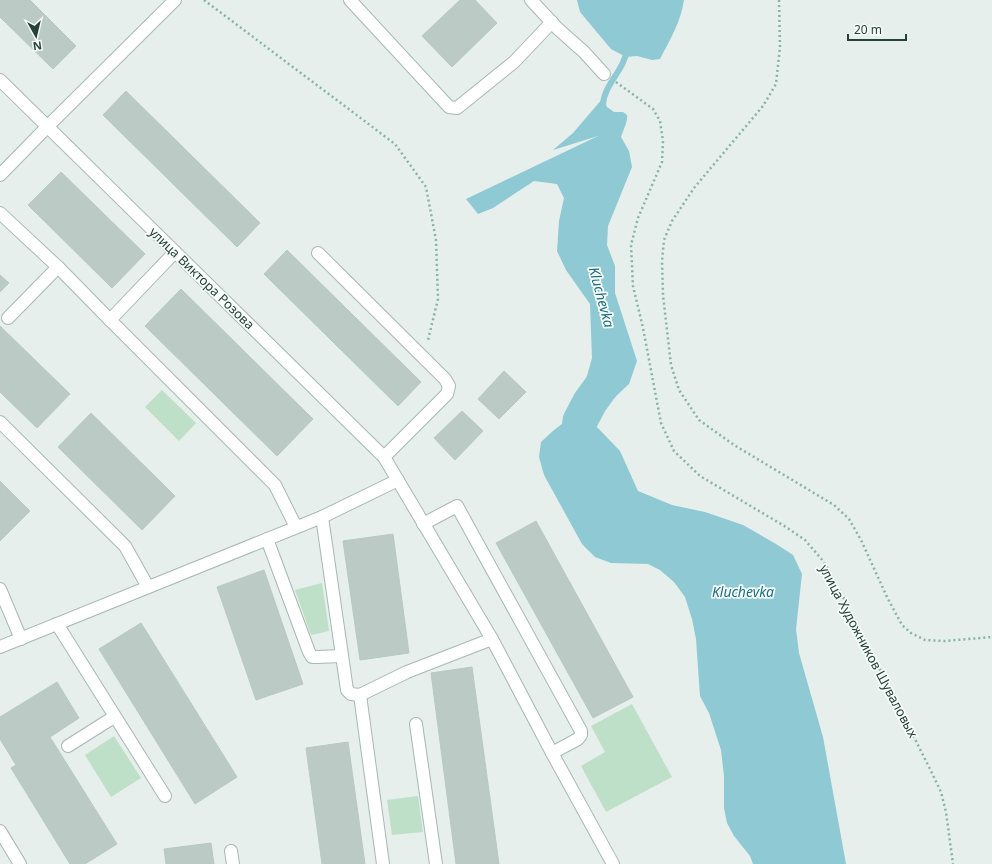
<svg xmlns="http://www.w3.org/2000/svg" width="992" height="864" viewBox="0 0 992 864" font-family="'Noto Sans',sans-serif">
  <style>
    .green { fill: #bfe0c8 }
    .water { fill: #8ec9d4 }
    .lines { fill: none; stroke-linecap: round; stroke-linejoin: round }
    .stream { stroke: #8ec9d4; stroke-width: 6 }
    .river { stroke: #8ec9d4; stroke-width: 35 }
    .building { fill: #bbcac4; stroke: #b8c9c2 }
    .minor-casing { stroke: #a8b8b2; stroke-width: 14 }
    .path { stroke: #86b3a5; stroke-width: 2.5; stroke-dasharray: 2 3; stroke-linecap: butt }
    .minor { stroke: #fff; stroke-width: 12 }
    .labels { text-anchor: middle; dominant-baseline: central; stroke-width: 3.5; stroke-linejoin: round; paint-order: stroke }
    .street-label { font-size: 13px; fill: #24423a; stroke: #f7fbf9 }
    .water-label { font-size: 14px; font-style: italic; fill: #1c6f80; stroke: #f7fbf9 }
  </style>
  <rect width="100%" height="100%" fill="#e6efeb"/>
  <g class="green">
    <path d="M162 390 196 423 179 441 145 407Z"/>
    <path d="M322 583 329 631 311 635 295 590Z"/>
    <path d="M632 704 672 777 606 812 581 766 605 752 591 726Z"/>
    <path d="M114 736 141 778 111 797 85 755Z"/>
    <path d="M418 796 423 832 392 835 387 800Z"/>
  </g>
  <g class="water">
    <path d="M577 0H684C681 21 670 40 660 59L652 60 637 56 626 57 611 49 580 12Z"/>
    <path d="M603 98 607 107 614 112H623L627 115C628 122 623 130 621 137L629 151 632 167 608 226 607 245 615 266V293L637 361 629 384 614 398 602 403 590 402 585 395V383L592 358 590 304 566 270 557 251 559 221 564 198 557 184 534 181 493 208 478 214 466 199 598 136 553 150 573 133Z"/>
    <path d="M566 421H580L598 428 620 451 638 491 672 505 705 512 743 525 776 544 793 555 802 574 796 629 799 653 823 737 846 864H753L750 856 734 836 727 823 724 808V776L721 750 709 713 700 696 696 639 692 619 685 597 674 582 660 570 648 564 611 563 595 557 582 544 544 475 539 457 541 442 554 430Z"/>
  </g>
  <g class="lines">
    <path class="stream" d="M603 106C603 85 625 70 627 49"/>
    <path class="river" d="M585 467 577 443 580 421 590 402 614 369 615 361"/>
  </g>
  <g class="building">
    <path d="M0 0H30L76 46 53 69 0 17Z"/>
    <path d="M460 0H475L497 23 452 67 422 36Z"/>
    <path d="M126 91 260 223 237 247 103 115Z"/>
    <path d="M61 172 145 254 112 288 28 205Z"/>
    <path d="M287 250 421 382 398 406 264 274Z"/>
    <path d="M0 275 9 283 0 292Z"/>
    <path d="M181 289 313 419 277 456 145 326Z"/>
    <path d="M0 326 70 394 37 428 0 392Z"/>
    <path d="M504 371 526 392 499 419 478 399Z"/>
    <path d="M462 411 483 431 455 460 434 438Z"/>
    <path d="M91 413 175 496 142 530 58 447Z"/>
    <path d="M0 481 30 511 0 541Z"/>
    <path d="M536 521 633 697 593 718 496 543Z"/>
    <path d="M393 534 409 653 360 660 343 541Z"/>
    <path d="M264 570 303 684 256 700 217 587Z"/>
    <path d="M141 623 237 777 195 804 99 649Z"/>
    <path d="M472 667 499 864H456L431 673Z"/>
    <path d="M57 682 79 718 50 737 117 844 85 864H70L11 768 16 765 0 739V717Z"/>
    <path d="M348 742 365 864H322L306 748Z"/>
    <path d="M211 843 214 864H166L164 849Z"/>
  </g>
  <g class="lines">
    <defs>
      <g id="minor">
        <path d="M350 0 449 107 457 108 514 62 552 22"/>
        <path d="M531 0 557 28 584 52 604 74"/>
        <path d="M0 80 384 457 492 639 552 753 613 864"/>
        <path d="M0 175 48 126 175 0"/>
        <path d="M0 213 58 267 110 320 175 252"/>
        <path d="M318 253 445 379 449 386 447 394 384 457"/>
        <path d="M8 318 58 267"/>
        <path d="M110 320 275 485 296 527"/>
        <path d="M0 422 125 546 148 587"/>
        <path d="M322 517 347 690 351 694 360 695 407 672 492 639"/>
        <path d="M423 524 457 506 581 731V735L578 739 552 753"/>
        <path d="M267 539 309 652 312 657H317L342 656"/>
        <path d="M0 589 21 639"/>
        <path d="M57 624 165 796"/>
        <path d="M0 647 322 517 398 480"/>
        <path d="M360 695 383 864"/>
        <path d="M416 724 436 864"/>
        <path d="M68 746 114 717"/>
        <path d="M0 831 20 864"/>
        <path d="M231 851 233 864"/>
      </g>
    </defs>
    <use href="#minor" class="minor-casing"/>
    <g class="path">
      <path d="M204 0 395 144 426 187 436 240 438 299 428 340"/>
      <path d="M779 0 780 47 776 84 763 106 694 188 672 221 664 240 662 261 663 295 671 365 679 390 699 420 734 445 834 505 849 519 861 540 887 597 902 625 911 633 925 640 945 641 992 637"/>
      <path d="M616 82 653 109 660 121 663 141 662 162 638 218 631 245 633 286 643 328 661 423 674 451 700 476 786 527 805 540 824 562 848 606 931 771 941 792 946 812 953 864"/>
    </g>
    <use href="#minor" class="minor"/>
  </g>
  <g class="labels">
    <g class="street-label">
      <text transform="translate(202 278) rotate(44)">улица Виктора Розова</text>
      <text transform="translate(869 651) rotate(62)">улица Художников Шуваловых</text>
    </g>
    <g class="water-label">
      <text transform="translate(602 297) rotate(75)">Kluchevka</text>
      <text x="743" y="591">Kluchevka</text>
    </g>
  </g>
  <g transform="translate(36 36) rotate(172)" stroke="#f7fbf9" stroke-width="3" paint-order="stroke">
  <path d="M0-3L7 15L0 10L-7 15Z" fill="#24423a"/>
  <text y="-6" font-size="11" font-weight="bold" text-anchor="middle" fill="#24423a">N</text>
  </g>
  <path d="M848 34v6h58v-6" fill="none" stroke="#24423a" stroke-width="2"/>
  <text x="854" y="34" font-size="12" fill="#24423a" stroke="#f7fbf9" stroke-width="3" paint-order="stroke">20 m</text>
</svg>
